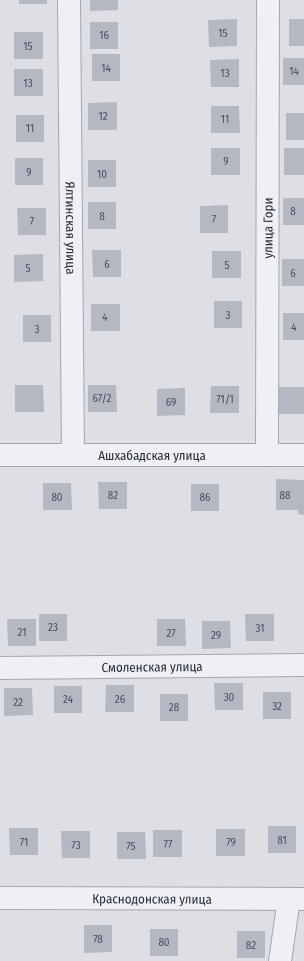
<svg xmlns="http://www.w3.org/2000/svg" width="304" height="961" viewBox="0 0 304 961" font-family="'Fira Sans Condensed',sans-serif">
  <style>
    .building { fill: #b4b8c2 }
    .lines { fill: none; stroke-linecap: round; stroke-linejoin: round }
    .minor-casing { stroke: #a3a6af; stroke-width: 24 }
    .minor { stroke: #eff0f4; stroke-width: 22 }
    .labels { text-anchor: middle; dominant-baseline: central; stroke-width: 3; stroke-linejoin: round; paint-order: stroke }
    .number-label { font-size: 11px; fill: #4a4f5d }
    .street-label { font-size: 13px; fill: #272c3b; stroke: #eceef3 }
  </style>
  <rect width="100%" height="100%" fill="#dddfe5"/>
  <g class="building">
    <rect x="19" y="0" width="28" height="4"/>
    <path d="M90 0H118V10L90 11Z"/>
    <path d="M237 19V46L209 47 208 20Z"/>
    <rect x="289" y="19" width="15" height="27"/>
    <rect x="90" y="22" width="28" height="27"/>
    <rect x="14" y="32" width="29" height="27"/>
    <rect x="92" y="54" width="28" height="27"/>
    <rect x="283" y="58" width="21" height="27"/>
    <path d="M239 59V87H211L210 60Z"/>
    <rect x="14" y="69" width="29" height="27"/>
    <path d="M117 102V130H88V103Z"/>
    <path d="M211 106H239L240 133H211Z"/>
    <rect x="286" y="113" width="18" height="27"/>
    <rect x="16" y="115" width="28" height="27"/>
    <rect x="211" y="148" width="29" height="27"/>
    <rect x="284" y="148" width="20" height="27"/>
    <rect x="15" y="158" width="28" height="27"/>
    <rect x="88" y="160" width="28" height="27"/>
    <rect x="283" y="198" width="21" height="27"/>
    <rect x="88" y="202" width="28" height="27"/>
    <path d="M228 205V233H200V206Z"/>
    <path d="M17 208H46V235H18Z"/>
    <path d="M92 250H121V277H93Z"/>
    <rect x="212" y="251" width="29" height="27"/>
    <path d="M43 254V281L14 282V255Z"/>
    <rect x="282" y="259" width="22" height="27"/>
    <rect x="214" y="301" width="28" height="27"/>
    <rect x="91" y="304" width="29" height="27"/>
    <rect x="283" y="313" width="21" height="27"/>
    <rect x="23" y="315" width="28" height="27"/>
    <path d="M15 385H43L44 412H15Z"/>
    <path d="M88 385H116L117 412H88Z"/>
    <path d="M211 386H239V413H210Z"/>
    <path d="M276 387H304V414H277Z"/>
    <path d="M185 388V415L157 416V389Z"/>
    <path d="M276 479 304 480V515L298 514V510H276Z"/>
    <path d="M98 482H127V509H99Z"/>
    <path d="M43 483H71L72 510H43Z"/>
    <rect x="191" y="484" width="28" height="27"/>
    <rect x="39" y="614" width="28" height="27"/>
    <path d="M245 614H274V641H246Z"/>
    <path d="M7 619H36V646H8Z"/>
    <path d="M157 619H185L186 646H157Z"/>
    <path d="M202 621H230L231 648 202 649Z"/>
    <path d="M214 683H243V710H215Z"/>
    <path d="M106 685H134V712H105Z"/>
    <rect x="54" y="686" width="28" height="27"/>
    <path d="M4 688H32L33 715 4 716Z"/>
    <rect x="263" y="692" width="28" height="27"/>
    <rect x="160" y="694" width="28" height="27"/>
    <rect x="268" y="826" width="28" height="27"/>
    <path d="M9 828H38V855H10Z"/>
    <rect x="216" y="829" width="29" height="27"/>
    <rect x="153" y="830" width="29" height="27"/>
    <path d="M61 831H90V858H62Z"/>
    <path d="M117 832H145L146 859H117Z"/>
    <path d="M84 925H112V952L84 953Z"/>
    <rect x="150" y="929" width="28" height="27"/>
    <rect x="237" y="931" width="28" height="27"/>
  </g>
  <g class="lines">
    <defs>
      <g id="minor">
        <path id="s1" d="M69 0 73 455"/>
        <path id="s2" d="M0 455H304"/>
        <path id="s3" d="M267 455 268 0"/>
        <path id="s4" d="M0 668 304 665"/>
        <path id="s5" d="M0 898 304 899"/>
        <path d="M280 961 289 899"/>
      </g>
    </defs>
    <use href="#minor" class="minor-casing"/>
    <use href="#minor" class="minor"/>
  </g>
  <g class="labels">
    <g class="number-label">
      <text x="223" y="33">15</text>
      <text x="104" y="35">16</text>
      <text x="28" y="46">15</text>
      <text x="106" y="68">14</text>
      <text x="294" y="71">14</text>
      <text x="225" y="73">13</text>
      <text x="28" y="83">13</text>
      <text x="103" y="116">12</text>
      <text x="225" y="119">11</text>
      <text x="30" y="128">11</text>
      <text x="226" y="161">9</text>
      <text x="29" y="172">9</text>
      <text x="102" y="174">10</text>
      <text x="293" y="211">8</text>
      <text x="102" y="216">8</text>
      <text x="214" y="219">7</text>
      <text x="32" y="221">7</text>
      <text x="107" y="264">6</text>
      <text x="227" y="265">5</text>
      <text x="28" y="268">5</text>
      <text x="293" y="273">6</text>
      <text x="228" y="315">3</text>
      <text x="105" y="317">4</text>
      <text x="294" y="327">4</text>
      <text x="37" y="329">3</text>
      <text x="102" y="398">67/2</text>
      <text x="225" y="399">71/1</text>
      <text x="171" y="402">69</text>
      <text x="113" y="495">82</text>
      <text x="285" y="495">88</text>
      <text x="57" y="497">80</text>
      <text x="205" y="497">86</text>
      <text x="53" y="627">23</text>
      <text x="260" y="628">31</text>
      <text x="22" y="632">21</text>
      <text x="171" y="633">27</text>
      <text x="216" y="635">29</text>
      <text x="229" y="697">30</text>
      <text x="68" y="699">24</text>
      <text x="120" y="699">26</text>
      <text x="18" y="702">22</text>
      <text x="277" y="706">32</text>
      <text x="174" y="707">28</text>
      <text x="282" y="840">81</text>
      <text x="24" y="842">71</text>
      <text x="231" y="842">79</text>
      <text x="168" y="844">77</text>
      <text x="76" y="845">73</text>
      <text x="131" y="846">75</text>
      <text x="98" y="939">78</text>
      <text x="164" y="942">80</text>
      <text x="251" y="945">82</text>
    </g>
    <g class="street-label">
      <text stroke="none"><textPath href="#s1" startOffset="228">Ялтинская улица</textPath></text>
      <text stroke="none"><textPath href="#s3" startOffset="227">улица Гори</textPath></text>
      <text stroke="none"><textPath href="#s2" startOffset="152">Ашхабадская улица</textPath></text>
      <text stroke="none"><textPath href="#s4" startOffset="152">Смоленская улица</textPath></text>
      <text stroke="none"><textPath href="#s5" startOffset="152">Краснодонская улица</textPath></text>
    </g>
  </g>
</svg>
